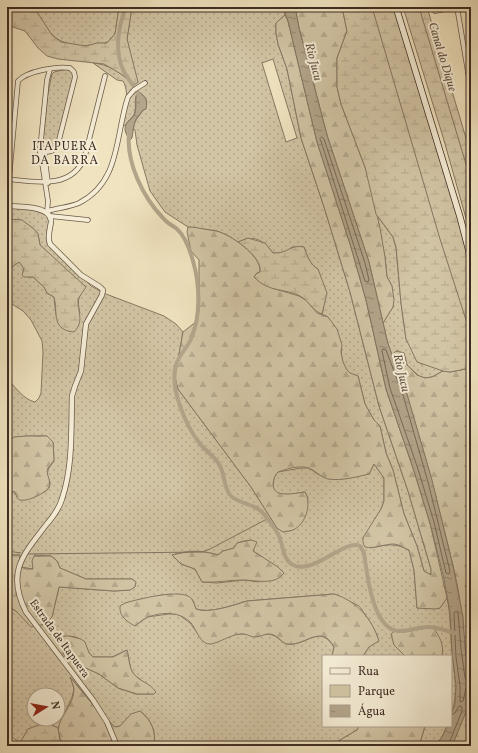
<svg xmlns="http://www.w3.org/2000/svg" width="478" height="753" viewBox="0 0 478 753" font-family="Vollkorn,serif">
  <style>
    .green { fill: url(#green-dots); stroke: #887864; fill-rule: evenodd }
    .forest { fill: url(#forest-firs); stroke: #887864 }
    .wetland { fill: url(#wetland-marsh); stroke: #887864 }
    .water { fill: url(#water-ripples); stroke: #847561 }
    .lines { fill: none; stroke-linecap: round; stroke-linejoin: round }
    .shore { stroke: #786857; stroke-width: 1 }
    .stream { stroke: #847561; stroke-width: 1 }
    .canal { stroke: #b3a58b; stroke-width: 4 }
    .minor-casing { stroke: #6a5a4a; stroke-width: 5.5 }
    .tertiary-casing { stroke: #6a5a4a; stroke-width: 6 }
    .secondary-casing { stroke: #3e2c23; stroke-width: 7 }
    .minor { stroke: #f5edd6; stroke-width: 4 }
    .tertiary { stroke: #f5edd6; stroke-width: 4.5 }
    .secondary { stroke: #f5edd6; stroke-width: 5.5 }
    .labels { text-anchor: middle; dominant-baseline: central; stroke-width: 4; stroke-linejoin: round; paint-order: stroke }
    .street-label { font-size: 11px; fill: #3e2c23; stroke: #f5edd6 }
    .water-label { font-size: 12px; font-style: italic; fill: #615042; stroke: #f5edd6 }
    .neighbourhood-label { font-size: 12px; letter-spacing: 1px; fill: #3e2c23; stroke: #f5edd6 }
  </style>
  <defs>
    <pattern id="green-dots" width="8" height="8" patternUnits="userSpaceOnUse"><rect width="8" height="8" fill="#d2c5a5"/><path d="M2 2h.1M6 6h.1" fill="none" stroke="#b5a98e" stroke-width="1.8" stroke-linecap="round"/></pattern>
    <pattern id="forest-firs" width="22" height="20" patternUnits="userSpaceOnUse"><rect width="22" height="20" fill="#d2c5a5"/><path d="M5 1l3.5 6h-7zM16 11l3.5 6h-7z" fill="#b5a98e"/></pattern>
    <pattern id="wetland-marsh" width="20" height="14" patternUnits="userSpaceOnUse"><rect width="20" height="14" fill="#d2c5a5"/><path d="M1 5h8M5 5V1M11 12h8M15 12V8" fill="none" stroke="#b5a98e"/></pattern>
    <pattern id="water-ripples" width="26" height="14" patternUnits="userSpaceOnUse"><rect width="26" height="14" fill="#b3a58b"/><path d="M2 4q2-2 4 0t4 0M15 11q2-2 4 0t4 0" fill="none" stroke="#938771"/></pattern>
  </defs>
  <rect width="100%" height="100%" fill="#f0e4c0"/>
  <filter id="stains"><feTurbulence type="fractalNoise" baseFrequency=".005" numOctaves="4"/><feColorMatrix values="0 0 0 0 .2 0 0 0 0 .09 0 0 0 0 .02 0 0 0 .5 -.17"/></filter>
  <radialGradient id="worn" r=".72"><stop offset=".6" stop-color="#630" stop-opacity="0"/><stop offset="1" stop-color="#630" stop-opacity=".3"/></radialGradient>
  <g class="green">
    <path d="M28 7H119L115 34 107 43C99 43 92 45 85 46 71 46 57 42 49 31 41 21 39 14 28 7Z"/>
    <path d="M132 7H283L285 15 276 23V33L278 44 287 69 301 138 325 210 350 292 379 406 408 491 431 569V575L424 571 417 546 404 514 393 470 386 453 380 426 374 420 365 404 358 376C356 375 352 375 349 373 343 368 340 355 342 349L328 317 322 314C327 303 321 281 318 269 310 265 307 255 304 247H292C286 252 281 254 273 253 262 239 255 235 238 242L227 235 217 231 188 227 165 212 150 191 137 145 135 130 133 128C136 112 159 104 138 92 134 98 136 104 135 111 134 118 128 119 126 125L120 126C123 111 131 95 123 81L117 80 93 63C108 64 119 72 130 81L131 57 127 39ZM273 59 297 138 286 142 262 63Z"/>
    <path d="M67 69 71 71 74 76 57 144 52 149H46L44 147 43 139 48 92 52 74 54 72Z"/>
    <path d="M7 208C22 209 38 208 50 218L48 241 91 286 106 294 164 316 176 324 183 332 175 377 178 389 251 487 277 528 284 532 293 530 305 516 308 498 305 492C295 493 273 500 273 484 274 479 274 476 278 472L301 468H309L319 475 342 479 369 474 374 464 384 478V501L381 509 363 540 370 548C387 545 393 542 409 550L414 570 417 608H440L447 598C451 615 450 633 452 651 454 674 459 693 451 715V656H442L443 650 404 632 396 630 394 645 405 656H363L369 647 378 641 377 635 369 620 359 606 334 594 247 601C233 605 210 614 196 609L192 599 183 595H162L125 603 135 626 147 617 169 614H178L190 623 198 634H247C258 639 259 634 268 634 278 635 281 643 287 644 305 647 320 623 334 647L332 656H323V726H359L357 730 330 746H154C156 732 152 720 140 711L120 727H115L99 712 71 678 74 689 72 697 58 728 52 725 29 729 21 743 13 738 7 735V606L16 611 23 617H52L59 587 114 591 130 590 136 582 132 579H86L60 568 57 561 51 556 35 555 33 569 21 567 19 563 20 555H7C7 539 3 501 14 491L16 494C25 494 49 498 50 484 50 482 49 479 48 478 46 470 50 467 54 461L53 442 47 436H26L8 441 7 442V378C14 386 24 400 35 402L39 398 41 393 43 352 42 341 31 320 23 311 7 301V268L12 267 19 262 20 263 24 269 23 273 28 277H33L44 287 47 293 54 297 56 315 80 313C77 300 78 298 85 287L40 245 38 234 34 229 21 220H7ZM251 540 253 551 271 563 259 582 244 580 217 583 202 582 195 569 181 564 172 555C188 550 202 550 218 555L223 551 234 548C237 541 244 541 251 540ZM69 636 76 637 85 642 86 649 93 657H112L127 650 131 670 134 675 140 679 154 694H136L118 688 99 674 77 664ZM34 695H58V719H34Z"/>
    <path d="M376 214 393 237 396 248 401 303 406 339 421 364H427L443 371 432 377 425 378 419 376 407 365 404 353 396 351 392 355 388 344 383 323 393 307 392 286 387 277 385 257Z"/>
    <path d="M471 633V654L466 657 464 638Z"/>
    <path d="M425 726H447L443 735 436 746H419Z"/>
  </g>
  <g class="forest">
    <path d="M295 7H337L343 12 347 31 337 58V87L341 104 365 167 369 180 380 228 385 257 387 277 392 286 394 300 393 307 383 323 369 262 327 135 299 28Z"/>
    <path d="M285 15 288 21 317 142 351 247 366 300 386 389 414 471 430 523 447 598 440 608 435 609 417 608 414 570 409 550C404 548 400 545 394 544 384 544 375 549 365 547 363 543 362 541 364 536L381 509 384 501V478L374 464 369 474C356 477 342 481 328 479 320 477 316 471 309 468 300 465 286 469 278 472 274 476 274 479 273 484 273 499 295 493 305 492 312 504 306 524 293 530 291 531 286 531 283 532L277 528 251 487 178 389 175 377 183 332 197 321 199 310V260L191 251 187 232 188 227C194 227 198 228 204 229 208 230 212 230 216 231 230 234 262 256 260 272L256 274 272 288 299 296 307 301 317 313 328 317 337 329 342 345 341 352 343 362 347 370 350 373 358 376 365 404 374 420 380 426 386 453 393 470 404 514 417 546 424 571 431 575V569L408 491 379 406 350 292 325 210 301 138 287 69 278 44 276 33V23Z"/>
    <path d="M396 351 404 353 407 365 417 375 425 378 432 377 443 371 450 372 471 368V633L464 638C462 598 452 560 442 522 428 465 413 410 392 355Z"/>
    <path d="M26 436H47L53 442 54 460C52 463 50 466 48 468 45 474 52 481 49 487 46 493 24 504 18 499 16 497 16 493 14 491L10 494 7 505V442L14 437Z"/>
    <path d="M251 540 257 542 253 551 278 567 284 573C275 586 255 580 243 580 229 580 216 583 202 582L195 569 181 564 172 555C189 551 201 550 218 555L223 551 234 548 237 543Z"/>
    <path d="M7 555H20L19 563 21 567 26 569H33L32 561 34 556H51L57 561 60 568 86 579H132L136 582 135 587 130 590 114 591 59 587 52 617 45 624 31 627 16 611 7 606Z"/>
    <path d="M334 594C357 601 372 619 379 641L369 647 363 656H332L334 647C321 623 306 646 288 644 281 644 278 633 267 634 263 635 259 637 255 637 250 637 246 633 240 634 230 635 221 642 211 644 200 645 197 630 191 623 180 611 162 612 148 617 143 619 139 623 135 626 126 621 119 616 120 606L125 603C139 599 175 590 188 596 193 598 194 604 196 609 209 614 234 605 247 601Z"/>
    <path d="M433 627C440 638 444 643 442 656H405L394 645 391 634 396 630 404 632Z"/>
    <path d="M64 636H69L81 639 85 642 89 653 93 657H113L127 650C129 657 129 669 134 674 140 682 149 682 156 692L154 694H137L118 688 99 674 66 659C61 650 61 646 64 636Z"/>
    <path d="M471 654V740L468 746H452L470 684 466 657Z"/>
    <path d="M70 677 99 712 115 727 120 726 131 714 140 711C152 721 156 731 154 746H65C46 724 74 711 74 689 73 685 71 680 70 677Z"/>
    <path d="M359 726H425L419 746H330L357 730Z"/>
  </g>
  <g class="wetland">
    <path d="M7 7H28L37 12 52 35 61 42 86 46 97 43H107L115 34 119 7H132L127 39 138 82 136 84H134L121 74 104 64 58 59 47 56 38 48 25 31 7 25Z"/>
    <path d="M337 7H397L471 260V368L450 372 443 371 417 362 406 339 401 303 396 247 393 237 376 214 365 167 341 104 337 87V58L347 31 343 12Z"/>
    <path d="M403 7H427L471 155V236L443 137Z"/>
    <path d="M9 219 22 220 34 229 38 234 40 245 86 287 78 299C77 311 85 321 74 332 51 330 58 313 54 297L47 293 44 287 33 277H24L22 275 24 269 20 263 19 262 12 267 7 268V220Z"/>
    <path d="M248 238 265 243 273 253C288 254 290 244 304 247 307 255 310 265 318 269L327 293 322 314C313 311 309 301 300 296 285 288 269 293 254 277L256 274 260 272C262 261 247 248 238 242Z"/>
    <path d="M41 724 52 725 58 728 60 741 65 746H18L28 729Z"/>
  </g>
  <g class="water">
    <path d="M283 7H295L299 28 327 135 369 262 388 344 407 394 432 480 453 566 463 617 465 648 470 684 466 712 452 746H436L443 735 447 726H451V715L455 704 456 686 452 652 450 613 444 579 430 523 414 471 386 389 366 300 351 247 317 142 288 21Z"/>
    <path d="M138 91C145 97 148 99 146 109L143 110 136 119 134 125 132 138 130 140C128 137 125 133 125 129 125 121 133 120 135 113 137 106 134 98 138 91Z"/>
  </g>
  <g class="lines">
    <g class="shore">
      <path d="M322 137 324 139 365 263 369 280 368 282 365 281 321 141 320 139Z"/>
      <path d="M383 349 386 350 403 395 428 482 449 567 450 572 449 574 446 573 434 522 418 469 390 388 382 351Z"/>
      <path d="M471 682 467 681 465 678 461 649 458 612 456 611 454 613 456 657 460 686V702L463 701 466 688 471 686"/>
      <path d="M448 746 462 711V707L459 706 455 713 451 715"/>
    </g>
    <g class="stream">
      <path d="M372 7 440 239 467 323"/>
      <path d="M419 7 471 181"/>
      <path d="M7 551 21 553"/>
      <path d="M28 554 202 552 210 549 267 519"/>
    </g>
    <g class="canal">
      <path d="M126 7C118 27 114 52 124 72 129 80 135 87 139 96"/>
      <path d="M129 133C126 163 143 197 163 218 167 223 172 225 177 229 186 237 190 250 193 261 200 285 201 316 191 339 187 348 179 355 176 365 169 388 186 426 200 444 206 451 214 456 219 464 225 473 223 486 230 495 238 504 253 503 262 512 268 519 275 528 279 536 283 545 283 560 293 565 314 575 344 539 360 546L364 553C367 573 372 628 398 631 408 632 418 627 428 627 439 627 445 631 455 633"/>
    </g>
    <defs>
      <g id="minor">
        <path d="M457 7 471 90"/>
        <path d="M435 11 457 7"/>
        <path d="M44 152 48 183"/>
        <path d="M7 179C35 182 73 190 85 156L105 76"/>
        <path d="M9 179 18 81C27 71 57 66 70 68L74 72 75 77 58 144 52 151 40 153"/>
        <path d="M48 211C58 208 70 207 79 203 121 182 115 135 128 97L134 90 145 83"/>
        <path d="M47 213 48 201 40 150 47 80 50 69"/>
        <path d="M50 216 88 220"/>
      </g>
      <path id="tertiary" d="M7 206C18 207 52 205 51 222 50 229 47 237 50 244L81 275 100 287 103 290 102 295 86 324 81 371 75 386 72 396C71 431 73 466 62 499 59 509 53 517 46 525 23 555 6 572 26 612L93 700 107 722 117 746"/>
      <path id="secondary" d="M396 7 460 217 471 259"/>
    </defs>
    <use href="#minor" class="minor-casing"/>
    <use href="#tertiary" class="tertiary-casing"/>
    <use href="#secondary" class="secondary-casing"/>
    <use href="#minor" class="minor"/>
    <use href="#tertiary" class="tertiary"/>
    <use href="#secondary" class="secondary"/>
  </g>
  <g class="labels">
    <g class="street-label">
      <text transform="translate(59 639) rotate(54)">Estrada de Itapuera</text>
    </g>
    <g class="water-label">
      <text transform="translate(442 57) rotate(73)">Canal do Dique</text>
      <text transform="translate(313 62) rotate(76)">Rio Jucu</text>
      <text transform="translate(401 373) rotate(77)">Rio Jucu</text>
    </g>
    <g class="neighbourhood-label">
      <text x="65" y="147">ITAPUERA<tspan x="65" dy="14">DA BARRA</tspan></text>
    </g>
  </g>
  <rect width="478" height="753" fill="none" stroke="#f0e4c0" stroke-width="24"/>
  <rect x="8" y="8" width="462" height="737" fill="none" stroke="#3e2c23" stroke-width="2"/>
  <rect x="12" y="12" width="454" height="729" fill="none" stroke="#3e2c23"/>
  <rect x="322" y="655" width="130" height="72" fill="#f5edd6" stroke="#aca08e"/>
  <rect x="330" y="668" width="20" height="6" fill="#f5edd6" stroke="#aca08e"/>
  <text x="358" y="675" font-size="12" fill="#3e2c23">Rua</text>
  <rect x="330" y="685" width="20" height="12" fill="#d2c5a5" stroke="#aca08e"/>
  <text x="358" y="695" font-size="12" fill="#3e2c23">Parque</text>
  <rect x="330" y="705" width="20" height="12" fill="url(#water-ripples)" stroke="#aca08e"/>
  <text x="358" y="715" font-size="12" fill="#3e2c23">Água</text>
  <g transform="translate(46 707) rotate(79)"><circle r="19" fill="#f5edd6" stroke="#aca08e"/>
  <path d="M0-3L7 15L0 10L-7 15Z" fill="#8f2418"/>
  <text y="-6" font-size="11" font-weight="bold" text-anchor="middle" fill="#3e2c23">N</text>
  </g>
  <rect width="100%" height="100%" filter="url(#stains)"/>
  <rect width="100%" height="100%" fill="url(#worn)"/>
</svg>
